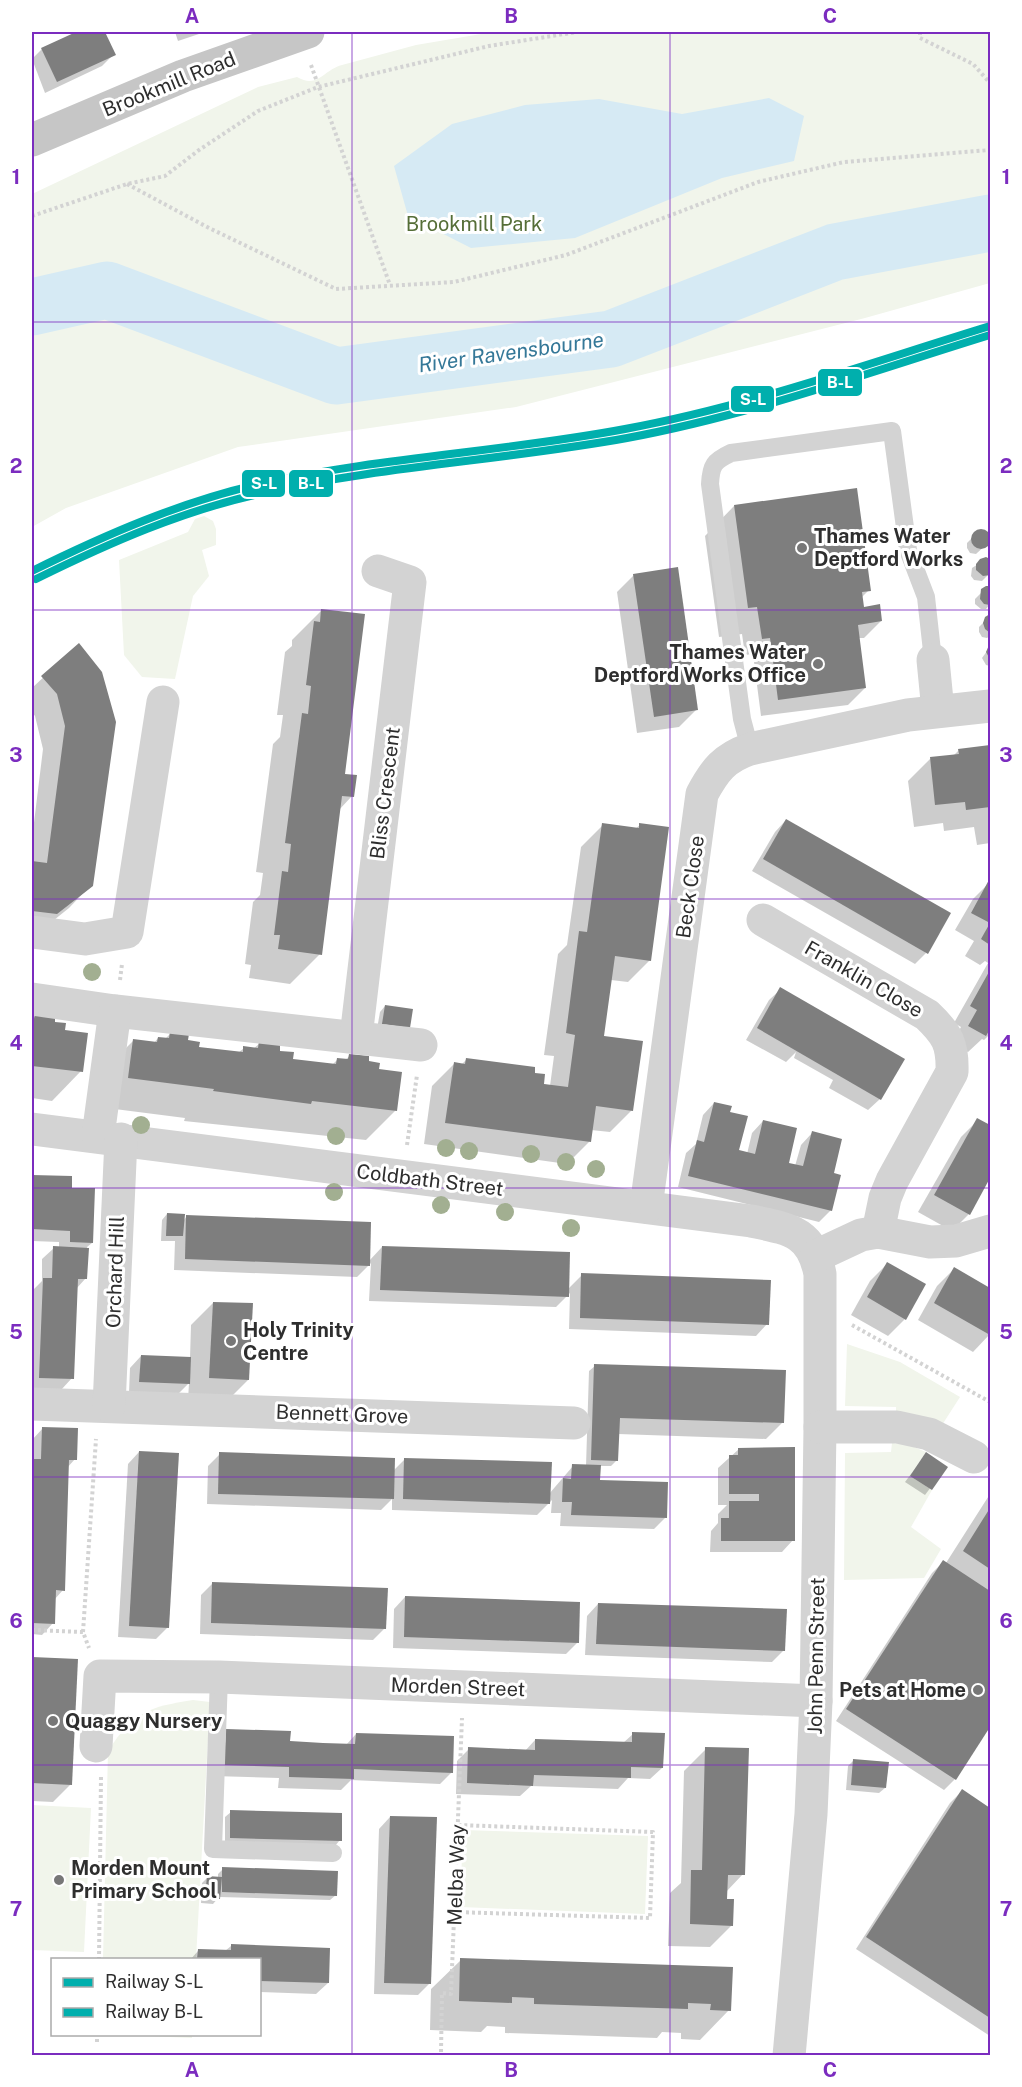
<svg xmlns="http://www.w3.org/2000/svg" width="1022" height="2087" viewBox="0 0 1022 2087" font-family="'Public Sans',sans-serif">
  <style>
    .green { fill: #f1f5eb }
    .water { fill: #d6eaf4 }
    .shadow { fill: #0003 }
    .lines { fill: none; stroke-linecap: round; stroke-linejoin: round }
    .river { stroke: #d6eaf4; stroke-width: 57 }
    .building { fill: #7e7e7e }
    .path { stroke: #d3d3d3; stroke-width: 4; stroke-dasharray: 3 3; stroke-linecap: butt }
    .lane { stroke: #d3d3d3; stroke-width: 18 }
    .street { stroke: #d3d3d3; stroke-width: 33 }
    .primary { stroke: #c6c6c6; stroke-width: 33 }
    .rail-1-casing { stroke: #fff; stroke-width: 12 }
    .rail-2-casing { stroke: #fff; stroke-width: 12 }
    .rail-1 { stroke: #00afad; stroke-width: 8 }
    .rail-2 { stroke: #00afad; stroke-width: 8 }
    .tree { fill: #a2af91 }
    .grid { fill: none; stroke: #7b2cbf; stroke-width: 1.5; stroke-opacity: 0.55 }
    .poi-dot { fill: #777; stroke: #fff; stroke-width: 2 }
    .labels { text-anchor: middle; dominant-baseline: central; stroke-width: 6; stroke-linejoin: round; paint-order: stroke }
    .street-label { font-size: 20px; fill: #2e2e2e; stroke: #fff }
    .park-label { font-size: 20px; fill: #556e37; stroke: #fff }
    .poi-label { font-size: 20px; font-weight: bold; fill: #2e2e2e; stroke: #fff; text-anchor: start }
    .water-label { font-size: 21px; font-style: italic; fill: #357898; stroke: #fff }
    .line-badge { stroke: #fff; stroke-width: 2 }
    .badge-label { font-size: 16px; text-anchor: middle; font-weight: bold; fill: #fff }
    .neatline { fill: none; stroke: #7b2cbf; stroke-width: 2 }
    .grid-label { font-size: 20px; text-anchor: middle; font-weight: bold; fill: #7b2cbf }
  </style>
  <rect width="100%" height="100%" fill="#fff"/>
  <g class="green">
    <path d="M493 32H990V283L865 318 516 407 238 447 66 508 32 527V194L258 87 297 77C318 89 323 70 342 65L416 45Z"/>
    <path d="M204 516 213 521 216 529V545L202 550 209 576 193 596 175 679 142 677 124 655 119 560 188 532 195 519Z"/>
    <path d="M847 1344 900 1362 960 1397 942 1425 896 1414V1407L845 1406Z"/>
    <path d="M892 1443 909 1445 926 1452 910 1476 932 1490 911 1527 941 1549 924 1578 844 1580 845 1453 891 1452Z"/>
    <path d="M193 1700 210 1702 196 1959 103 1960 108 1751C134 1711 149 1707 193 1700Z"/>
    <path d="M32 1805 91 1808 84 1952 32 1950Z"/>
    <path d="M463 1830 648 1836 645 1914 460 1907Z"/>
    <path d="M101 2034H192V2038Z"/>
  </g>
  <path class="water" d="M769 98 804 116 794 161 722 178 575 238 471 248 408 216 394 166 452 124 525 105 599 99 682 114Z"/>
  <g class="shadow">
    <path d="M80 32H103L114 54 102 66 45 93 32 59 42 49Z"/>
    <path d="M175 32H205L178 41Z"/>
    <path d="M734 506 869 590 861 598 863 608 881 621 864 638H858L865 688 848 705 761 716 753 654 745 655 742 634 719 637 705 536Z"/>
    <path d="M979 531 984 532 988 535V543L976 554 970 553 967 548V543Z"/>
    <path d="M986 559 990 561V573L982 581 974 580 971 576 972 568Z"/>
    <path d="M634 575 696 710 679 727 637 733 617 592Z"/>
    <path d="M987 587 990 588V604L986 609H981L975 604V599Z"/>
    <path d="M322 610 343 775 352 796 339 810 320 954 290 984 249 978 251 965 245 964 253 902 260 895 263 873 256 872 273 744 280 737 283 715H277L285 652 292 646V640Z"/>
    <path d="M990 616V636L987 638 982 637 979 632V627Z"/>
    <path d="M78 645 91 885 69 908 34 936 32 935V839L43 749 35 716 32 712V688Z"/>
    <path d="M990 647V666L986 665 982 658Z"/>
    <path d="M990 746V843L977 845 974 827 944 831 943 823 914 827 908 781 930 759 953 756 959 750Z"/>
    <path d="M786 820 926 953 915 964 752 871 775 832Z"/>
    <path d="M603 825 635 829 640 825 650 960 628 982 611 980 603 1037 632 1110 610 1132 591 1130 589 1142 567 1164 424 1144 432 1086 454 1064 461 1065 467 1059 550 1086 554 1056 544 1055 558 954 567 945 581 847Z"/>
    <path d="M990 882V1034L984 1040 982 1039 968 1052 952 1043 961 1027 954 1023 988 963 985 961 980 965 965 956 974 941 955 930 973 899Z"/>
    <path d="M781 989 880 1099 868 1110 829 1088 833 1080 794 1058 796 1052 786 1062 746 1040 769 1000Z"/>
    <path d="M385 1006 411 1010 377 1029 380 1012Z"/>
    <path d="M35 1016 53 1023 64 1031 81 1071 52 1101 32 1098V1019Z"/>
    <path d="M170 1034 198 1048 238 1053 244 1048 253 1049 260 1043 291 1060 332 1065 338 1059 345 1060 350 1056 367 1063 377 1071 395 1111 366 1140 184 1121 185 1118 99 1107 104 1070 134 1040 154 1043 158 1038 165 1039Z"/>
    <path d="M714 1103 729 1113 737 1151 747 1154 752 1133 763 1121 787 1164 795 1166 801 1145 812 1133 832 1174 831 1210 819 1222 678 1187 686 1153 696 1144 703 1115Z"/>
    <path d="M978 1120 990 1127V1175L969 1214 952 1231 918 1212 961 1137Z"/>
    <path d="M32 1176 70 1178V1189L92 1243 87 1247 86 1278 76 1289 72 1378 61 1390 32 1389V1291L42 1281V1259L54 1248H59V1242L32 1241Z"/>
    <path d="M167 1214 183 1221 187 1216 369 1261 382 1247 568 1289 582 1275 767 1324 756 1336 569 1329 570 1293 556 1307 369 1301 371 1263 357 1277 174 1270 175 1241H161L162 1220Z"/>
    <path d="M887 1264 905 1319 888 1336 851 1315 870 1281Z"/>
    <path d="M954 1269 990 1290V1334L973 1352 918 1320 937 1286Z"/>
    <path d="M213 1303 248 1380 226 1402 188 1400 189 1383 177 1395 129 1393 130 1368 141 1356 190 1358 191 1325Z"/>
    <path d="M595 1366 783 1422 766 1439 618 1434 617 1460 611 1466H599V1481L665 1518 654 1529 560 1526 561 1513H551L552 1500 537 1515 392 1510V1499L381 1510 207 1504 208 1466 220 1454 393 1471 405 1459 549 1494 573 1466H586L589 1371Z"/>
    <path d="M43 1428 75 1459 67 1468 63 1590 54 1600 53 1623 42 1635 32 1634V1440Z"/>
    <path d="M739 1449 793 1540 782 1552H710L711 1531 718 1523V1514L727 1505H718V1468Z"/>
    <path d="M139 1452 167 1628 156 1639 118 1637 128 1464Z"/>
    <path d="M926 1454 946 1467 925 1495 905 1482Z"/>
    <path d="M990 1494V1724L955 1779 944 1790 836 1721 932 1573 943 1562 946 1563Z"/>
    <path d="M213 1583 385 1628 373 1640 200 1634 201 1595Z"/>
    <path d="M405 1597 578 1642 566 1654 393 1648 394 1609Z"/>
    <path d="M598 1604 784 1650 772 1662 585 1655 587 1616Z"/>
    <path d="M32 1659 76 1660 70 1785 53 1802 32 1801Z"/>
    <path d="M356 1734 452 1772 440 1784 351 1780 341 1790 278 1788 279 1778 213 1776 215 1742 346 1745Z"/>
    <path d="M633 1734 662 1768 650 1779 628 1778 618 1789 531 1786 520 1796 456 1794 457 1761 469 1749 525 1751 535 1740 623 1743Z"/>
    <path d="M706 1749 743 1874 726 1892V1900L732 1925 710 1947 668 1946 670 1893 681 1883 684 1771Z"/>
    <path d="M854 1760 885 1788 879 1793 846 1790 848 1766Z"/>
    <path d="M962 1791 990 1810V2036L856 1949 950 1803Z"/>
    <path d="M231 1812 340 1840 335 1846 225 1843V1817Z"/>
    <path d="M390 1817 430 1983 418 1995 374 1994 379 1829Z"/>
    <path d="M223 1869 336 1895 330 1900 219 1897 213 1904 201 1903 202 1883 207 1878H218V1874Z"/>
    <path d="M231 1946 328 1983 316 1994 260 1992V1960H190L198 1951H225Z"/>
    <path d="M461 1960 731 1969 729 2010 700 2040 681 2039V2033L662 2032 657 2038 505 2033V2027L487 2026 481 2032 430 2030 431 1989Z"/>
  </g>
  <g class="lines">
    <path class="river" d="M32 307 107 290 336 376 611 339 835 252 990 223"/>
  </g>
  <g class="building">
    <path d="M76 32H105L116 55 57 82 41 48Z"/>
    <path d="M857 488 871 591 862 592 864 607 880 604 882 621 858 625 866 688 778 700 770 638 762 639 757 607 748 608 734 505Z"/>
    <circle cx="981" cy="539" r="10"/>
    <path d="M986 557 990 559V575L983 576 976 570V564L980 559Z"/>
    <path d="M678 567 698 710 654 717 633 574Z"/>
    <path d="M986 586H990V605L984 604 980 599 981 589Z"/>
    <path d="M321 609 365 614 345 774 357 775 354 797 342 796 322 955 278 949 280 935H274L282 871 288 872 291 844 285 843 302 713 308 714 311 686 306 685 314 621 320 622Z"/>
    <path d="M990 614V633L985 629 983 623 985 617Z"/>
    <path d="M79 643 102 672 116 722 93 886 57 914 32 911V861L47 863 65 726 57 694 41 676Z"/>
    <path d="M990 643V659L986 652Z"/>
    <path d="M990 745V807L966 810 965 802 935 805 930 757 959 754 958 749Z"/>
    <path d="M786 819 951 913 928 954 763 859Z"/>
    <path d="M602 823 639 828V823L669 827 651 961 615 956 604 1036 643 1041 633 1111 596 1106 591 1142 445 1123 454 1062 465 1064 466 1058 535 1067V1073L545 1074 544 1084 568 1087 575 1035 566 1033 579 931 587 932Z"/>
    <path d="M990 878V945L981 939 990 923 971 913Z"/>
    <path d="M990 970V1029L986 1036 968 1026 977 1010 970 1006Z"/>
    <path d="M780 987 905 1059 881 1100 757 1028Z"/>
    <path d="M385 1005 413 1009 410 1028 382 1024Z"/>
    <path d="M35 1014 55 1017V1022L66 1023 65 1030 88 1033 83 1072 32 1066V1019H34Z"/>
    <path d="M170 1032 189 1034 188 1040 200 1042 199 1047 243 1052V1046L258 1048 259 1041 280 1044V1051L294 1052 293 1059 336 1064 337 1058 348 1059 349 1054 369 1056V1061L380 1063 379 1069 402 1072 397 1111 312 1101 311 1104 213 1091 214 1089 128 1078 133 1039 157 1042 158 1037 169 1038Z"/>
    <path d="M714 1102 732 1106 730 1112 748 1116 739 1150 755 1154 763 1120 797 1128 789 1163 803 1166 812 1131 842 1139 834 1173 841 1175 832 1211 688 1176 697 1140 704 1142Z"/>
    <path d="M977 1118 990 1125V1178L970 1215 934 1195Z"/>
    <path d="M32 1175 72 1176V1188H95L93 1243 70 1242V1231L32 1229Z"/>
    <path d="M167 1213 185 1214 183 1236H166Z"/>
    <path d="M186 1215 371 1222 370 1266 185 1259Z"/>
    <path d="M53 1246 89 1248 87 1279H78L74 1379 39 1378 43 1278H52Z"/>
    <path d="M382 1246 570 1252 569 1297 380 1290Z"/>
    <path d="M887 1262 926 1284 906 1320 867 1297Z"/>
    <path d="M954 1267 990 1288V1335L934 1303Z"/>
    <path d="M581 1273 771 1280 769 1325 580 1318Z"/>
    <path d="M213 1302 253 1303 249 1380 209 1378Z"/>
    <path d="M141 1355 191 1357 190 1384 139 1382Z"/>
    <path d="M594 1364 786 1370 784 1423 620 1418 618 1461 591 1460Z"/>
    <path d="M42 1427 78 1428 77 1460H69L65 1591 56 1590 55 1624 32 1623 33 1459H41Z"/>
    <path d="M795 1447V1541H721V1518H729V1501H759V1494H729V1455H738V1448Z"/>
    <path d="M139 1451 179 1453 169 1628 129 1626Z"/>
    <path d="M219 1452 395 1458 394 1499 218 1494Z"/>
    <path d="M926 1452 948 1467 932 1490 910 1476Z"/>
    <path d="M404 1458 552 1462 550 1504 403 1499Z"/>
    <path d="M572 1464 601 1465 600 1480 668 1482 667 1518 571 1515 572 1502H562L563 1478 571 1479Z"/>
    <path d="M990 1508V1569L963 1551Z"/>
    <path d="M943 1560 990 1591V1727L956 1780 846 1709Z"/>
    <path d="M212 1582 388 1588 386 1629 211 1623Z"/>
    <path d="M405 1596 580 1602 579 1643 404 1637Z"/>
    <path d="M598 1603 787 1609 785 1651 596 1644Z"/>
    <path d="M32 1657 78 1659 72 1785 32 1783Z"/>
    <path d="M226 1729 291 1731 290 1741 323 1743 355 1744 356 1733 454 1736 453 1773 354 1769V1779L289 1777V1767L224 1765Z"/>
    <path d="M632 1732 665 1733 663 1768 631 1767V1778L534 1775 533 1786 467 1783 468 1747 535 1750V1739L632 1742Z"/>
    <path d="M705 1747 749 1748 745 1875H728L727 1899H734L733 1926 690 1924 691 1870H702Z"/>
    <path d="M853 1759 889 1762 886 1788 851 1785Z"/>
    <path d="M962 1789 990 1808V2018L866 1937Z"/>
    <path d="M230 1810 342 1813V1841L230 1838Z"/>
    <path d="M390 1816 437 1817 431 1984 384 1983Z"/>
    <path d="M222 1867 338 1871 337 1896 222 1892Z"/>
    <path d="M207 1876 222 1877 220 1899 205 1898Z"/>
    <path d="M231 1944 330 1948 329 1983 260 1981V1959H197L198 1949 231 1950Z"/>
    <path d="M460 1958 733 1967 731 2011 710 2010 711 2004 688 2003V2009L534 2004V1998L512 1997V2003L459 2001Z"/>
  </g>
  <g class="lines">
    <g class="path">
      <path d="M920 32V38L973 64 990 83"/>
      <path d="M311 65 390 285"/>
      <path d="M127 184 209 228 336 289 454 282 566 255 758 182 844 162 990 150"/>
      <path d="M32 216 127 184 165 176 199 150 258 111 318 87 489 46 577 32"/>
      <path d="M120 980 122 964"/>
      <path d="M407 1145 417 1075"/>
      <path d="M852 1325 990 1402"/>
      <path d="M32 1630 83 1632 89 1648"/>
      <path d="M83 1632 96 1439"/>
      <path d="M454 1912 650 1918 653 1832 458 1825"/>
      <path d="M99 1960 101 1776"/>
      <path d="M97 2042V2034"/>
      <path d="M441 2052 442 1993 451 1994 462 1718"/>
    </g>
    <g class="lane">
      <path d="M750 749 742 719 710 484C711 465 714 461 731 453L892 431 908 550 926 597 933 660"/>
      <path d="M219 1677 213 1849 333 1853"/>
    </g>
    <g class="street">
      <path d="M933 660 938 711"/>
      <path d="M763 920 927 1015C947 1034 953 1044 952 1072L892 1181 885 1198 878 1232"/>
      <path d="M32 932 85 939 127 932 163 702"/>
      <path d="M32 999 115 1011 421 1045"/>
      <path d="M356 1037 410 582 378 571"/>
      <path d="M32 1129 751 1221C789 1229 812 1231 820 1274V1427L816 1701 811 1814 789 2056"/>
      <path d="M98 1136 115 1011"/>
      <path d="M646 1207 702 794C715 770 724 758 750 749L908 715 990 706"/>
      <path d="M816 1256 861 1235 878 1232 930 1242 956 1241 990 1231"/>
      <path d="M32 1404 574 1423"/>
      <path d="M109 1406 121 1139"/>
      <path d="M820 1427H897L929 1434 974 1457"/>
      <path d="M96 1746 100 1676 219 1677 816 1701"/>
    </g>
    <path class="primary" d="M32 140 183 76 308 32"/>
    <defs>
      <path id="rail-1" d="M32 571C105 535 180 502 260 484 380 457 504 452 625 429 750 406 869 363 990 326"/>
      <path id="rail-2" d="M36 579C109 543 184 510 263 493 383 466 506 460 627 438 751 415 870 372 990 335"/>
    </defs>
    <use href="#rail-1" class="rail-1-casing"/>
    <use href="#rail-2" class="rail-2-casing"/>
    <use href="#rail-1" class="rail-1"/>
    <use href="#rail-2" class="rail-2"/>
  </g>
  <g class="tree">
    <circle cx="92" cy="972" r="9"/>
    <circle cx="141" cy="1125" r="9"/>
    <circle cx="336" cy="1136" r="9"/>
    <circle cx="446" cy="1148" r="9"/>
    <circle cx="469" cy="1151" r="9"/>
    <circle cx="531" cy="1154" r="9"/>
    <circle cx="566" cy="1162" r="9"/>
    <circle cx="596" cy="1169" r="9"/>
    <circle cx="334" cy="1192" r="9"/>
    <circle cx="441" cy="1205" r="9"/>
    <circle cx="505" cy="1212" r="9"/>
    <circle cx="571" cy="1228" r="9"/>
  </g>
  <path class="grid" d="M352 32V2056M670 32V2056M32 322H990M32 610H990M32 899H990M32 1188H990M32 1477H990M32 1765H990"/>
  <g class="poi-dot">
    <circle cx="802" cy="548" r="6"/>
    <circle cx="818" cy="664" r="6"/>
    <circle cx="231" cy="1341" r="6"/>
    <circle cx="978" cy="1690" r="6"/>
    <circle cx="53" cy="1721" r="6"/>
    <circle cx="59" cy="1880" r="6"/>
  </g>
  <g class="labels">
    <g class="street-label">
      <text transform="translate(169 84) rotate(-22)">Brookmill Road</text>
      <text transform="translate(385 793) rotate(-83)">Bliss Crescent</text>
      <text transform="translate(690 887) rotate(-82)">Beck Close</text>
      <text transform="translate(864 979) rotate(30)">Franklin Close</text>
      <text transform="translate(430 1180) rotate(7)">Coldbath Street</text>
      <text transform="translate(115 1272) rotate(-88)">Orchard Hill</text>
      <text transform="translate(342 1414) rotate(2)">Bennett Grove</text>
      <text transform="translate(816 1656) rotate(-89)">John Penn Street</text>
      <text transform="translate(458 1687) rotate(2)">Morden Street</text>
      <text transform="translate(456 1875) rotate(-88)">Melba Way</text>
    </g>
    <g class="park-label">
      <text x="474" y="224">Brookmill Park</text>
    </g>
    <g class="poi-label">
      <text x="814" y="536">Thames Water<tspan x="814" dy="23">Deptford Works</tspan></text>
      <text x="806" y="652" text-anchor="end">Thames Water<tspan x="806" dy="23">Deptford Works Office</tspan></text>
      <text x="243" y="1330">Holy Trinity<tspan x="243" dy="23">Centre</tspan></text>
      <text x="966" y="1690" text-anchor="end">Pets at Home</text>
      <text x="65" y="1721">Quaggy Nursery</text>
      <text x="71" y="1868">Morden Mount<tspan x="71" dy="23">Primary School</tspan></text>
    </g>
    <g class="water-label">
      <text transform="translate(511 352) rotate(-8)">River Ravensbourne</text>
    </g>
  </g>
  <g class="line-badge">
    <rect x="817" y="368" width="46" height="29" rx="6" fill="#00afad"/>
    <rect x="730" y="385" width="45" height="28" rx="6" fill="#00afad"/>
    <rect x="241" y="469" width="45" height="29" rx="6" fill="#00afad"/>
    <rect x="288" y="469" width="46" height="29" rx="6" fill="#00afad"/>
  </g>
  <g class="badge-label">
    <text x="840" y="388">B-L</text>
    <text x="753" y="405">S-L</text>
    <text x="264" y="489">S-L</text>
    <text x="311" y="489">B-L</text>
  </g>
  <rect width="1022" height="2087" fill="none" stroke="#ffffff" stroke-width="66"/>
  <rect x="51" y="1958" width="210" height="78" fill="#ffffff" stroke="#ababab" stroke-width="1.5"/>
  <rect x="63" y="1978" width="30" height="9" fill="#00afad" stroke="#ababab" stroke-width="1.5"/>
  <text x="105" y="1988" font-size="18" fill="#2e2e2e">Railway S-L</text>
  <rect x="63" y="2008" width="30" height="9" fill="#00afad" stroke="#ababab" stroke-width="1.5"/>
  <text x="105" y="2018" font-size="18" fill="#2e2e2e">Railway B-L</text>
  <rect x="33" y="33" width="956" height="2021" class="neatline"/>
  <g class="grid-label">
    <text x="192" y="23">A</text>
    <text x="511" y="23">B</text>
    <text x="830" y="23">C</text>
    <text x="16" y="184">1</text>
    <text x="1006" y="184">1</text>
    <text x="16" y="473">2</text>
    <text x="1006" y="473">2</text>
    <text x="16" y="762">3</text>
    <text x="1006" y="762">3</text>
    <text x="16" y="1050">4</text>
    <text x="1006" y="1050">4</text>
    <text x="16" y="1339">5</text>
    <text x="1006" y="1339">5</text>
    <text x="16" y="1628">6</text>
    <text x="1006" y="1628">6</text>
    <text x="16" y="1916">7</text>
    <text x="1006" y="1916">7</text>
    <text x="192" y="2077">A</text>
    <text x="511" y="2077">B</text>
    <text x="830" y="2077">C</text>
  </g>
</svg>
